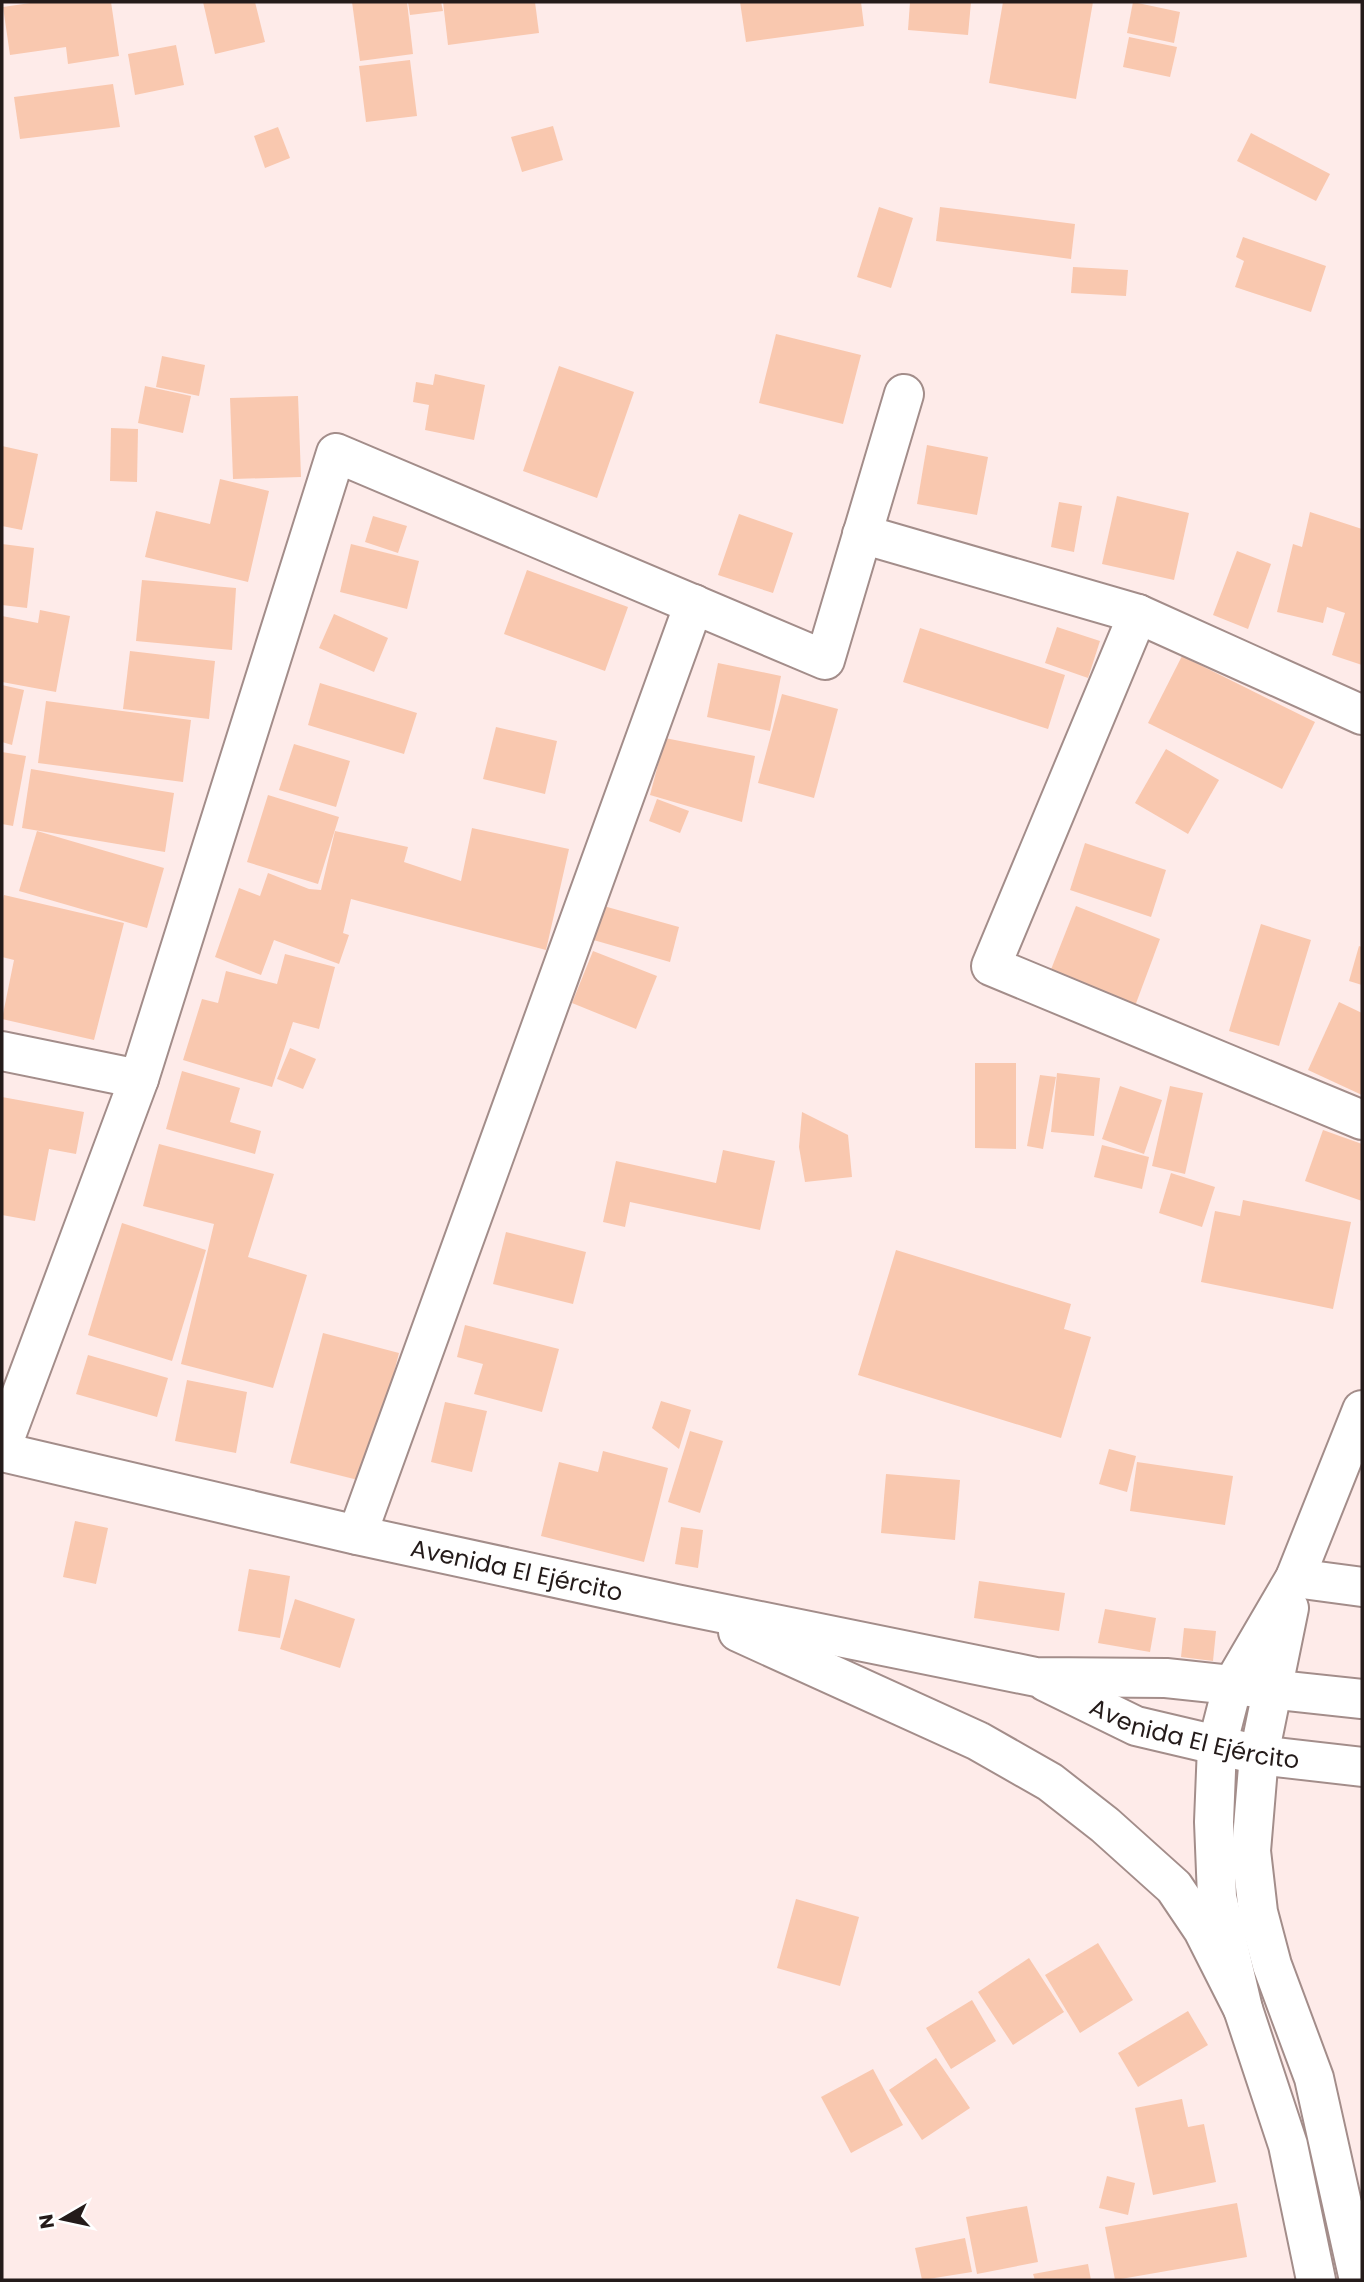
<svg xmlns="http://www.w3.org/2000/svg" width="1364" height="2282" viewBox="0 0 1364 2282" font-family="Poppins,sans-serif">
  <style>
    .building { fill: #f9c8af }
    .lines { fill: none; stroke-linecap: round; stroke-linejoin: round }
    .street-casing { stroke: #a38d8a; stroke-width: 42 }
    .secondary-casing { stroke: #a38d8a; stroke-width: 42 }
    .street { stroke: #fff; stroke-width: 38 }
    .secondary { stroke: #fff; stroke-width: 38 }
    .labels { text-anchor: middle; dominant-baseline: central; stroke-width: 6; stroke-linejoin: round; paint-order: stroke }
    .street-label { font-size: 24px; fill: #241b1a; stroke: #fff }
  </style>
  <rect width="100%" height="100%" fill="#feebe9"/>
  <g class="building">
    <path d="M37 2H111L119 56 68 64 66 47 10 55 3 7Z"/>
    <path d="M203 2H255L265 42 215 54Z"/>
    <path d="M352 2H407L413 54 360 61Z"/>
    <path d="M408 2H441L443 11 410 15Z"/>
    <path d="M443 2H535L539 33 448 45Z"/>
    <path d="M740 2H861L864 26 746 42Z"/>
    <path d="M910 2H971L968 35 908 30Z"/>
    <path d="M1003 2H1093L1076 99 989 83Z"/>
    <path d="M1133 2 1180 12 1174 43 1127 33Z"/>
    <path d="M1129 37 1177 47 1170 77 1123 67Z"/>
    <path d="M176 45 184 85 135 95 128 54Z"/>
    <path d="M410 60 417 116 366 122 359 66Z"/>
    <path d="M113 84 120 127 20 139 14 97Z"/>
    <path d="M553 126 563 160 522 172 511 137Z"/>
    <path d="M278 127 290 158 265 168 254 136Z"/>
    <path d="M1251 133 1330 174 1316 201 1237 161Z"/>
    <path d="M879 207 913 218 891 288 857 277Z"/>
    <path d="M940 207 1075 224 1071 259 936 241Z"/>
    <path d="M1243 237 1326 266 1311 312 1235 287 1244 261 1236 257Z"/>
    <path d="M1073 267 1128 270 1126 296 1071 293Z"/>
    <path d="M776 334 861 355 843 424 759 403Z"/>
    <path d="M162 356 205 365 199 396 156 387Z"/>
    <path d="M559 366 634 392 597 498 523 471Z"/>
    <path d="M435 374 485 385 474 440 425 430 429 405 413 402 416 382 433 385Z"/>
    <path d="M145 386 191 396 183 433 138 423Z"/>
    <path d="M298 396 301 477 233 479 230 398Z"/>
    <path d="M111 428 138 429 137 482 110 481Z"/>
    <path d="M927 445 988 457 977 515 917 504Z"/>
    <path d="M2 446 38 454 22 530 2 526Z"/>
    <path d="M220 479 269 491 248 582 145 557 156 511 210 524Z"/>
    <path d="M1117 496 1189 513 1174 580 1102 564Z"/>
    <path d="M1059 502 1082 506 1074 552 1051 547Z"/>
    <path d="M1310 512 1362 529V665L1332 655 1345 613 1327 607 1323 623 1277 612 1293 544 1302 547Z"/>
    <path d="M739 514 793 533 773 593 718 575Z"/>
    <path d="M373 516 407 526 398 553 365 542Z"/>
    <path d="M2 544 34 548 27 608 2 605Z"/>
    <path d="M351 544 419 561 407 609 340 592Z"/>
    <path d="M1237 551 1271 564 1248 629 1213 615Z"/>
    <path d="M527 570 628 607 605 671 504 634Z"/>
    <path d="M142 580 236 588 232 650 136 641Z"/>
    <path d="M40 610 70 616 56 692 2 682V616L38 623Z"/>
    <path d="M334 614 388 638 374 672 319 648Z"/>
    <path d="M1057 627 1100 641 1088 678 1045 663Z"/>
    <path d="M920 628 1065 675 1048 729 903 682Z"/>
    <path d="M130 651 215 661 209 719 123 709Z"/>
    <path d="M1182 656 1315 722 1282 789 1148 723Z"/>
    <path d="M718 663 781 676 770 731 707 717Z"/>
    <path d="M320 683 417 713 404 754 308 725Z"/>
    <path d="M2 685 24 690 12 745 2 742Z"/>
    <path d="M782 694 838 709 814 798 758 783Z"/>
    <path d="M46 701 191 720 183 782 38 763Z"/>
    <path d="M496 727 557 741 545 794 483 779Z"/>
    <path d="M665 738 755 756 742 822 650 795Z"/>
    <path d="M294 744 350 761 336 807 279 790Z"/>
    <path d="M1166 749 1219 780 1188 834 1135 803Z"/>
    <path d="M2 752 26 756 13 826 2 824Z"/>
    <path d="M31 769 174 793 165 852 22 828Z"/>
    <path d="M268 795 339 817 318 884 247 862Z"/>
    <path d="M657 799 689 811 680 833 649 821Z"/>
    <path d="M472 828 569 849 546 950 351 899 343 933 349 935 339 964 274 940 261 975 215 957 239 888 260 896 268 873 309 889 321 890 335 831 408 847 404 862 461 881Z"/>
    <path d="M37 831 164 868 147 928 19 891Z"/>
    <path d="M1085 843 1166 870 1151 917 1070 890Z"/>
    <path d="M4 895 124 923 94 1040 2 1019 14 960 2 957V906Z"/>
    <path d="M600 905 679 927 670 962 590 939Z"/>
    <path d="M1076 906 1160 939 1135 1006 1050 972Z"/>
    <path d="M1261 924 1311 940 1279 1046 1229 1031Z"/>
    <path d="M1359 946 1362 947V985L1349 981Z"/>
    <path d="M593 951 657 976 636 1029 572 1003Z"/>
    <path d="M285 954 335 967 319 1029 293 1022 272 1087 183 1060 202 999 218 1003 226 971 277 984Z"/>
    <path d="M1339 1002 1362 1013V1095L1308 1070Z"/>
    <path d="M290 1048 316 1059 303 1089 277 1079Z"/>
    <path d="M975 1063H1016V1149L975 1148Z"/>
    <path d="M182 1071 240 1088 230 1122 261 1131 255 1154 166 1129Z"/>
    <path d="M1057 1073 1100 1078 1094 1136 1051 1132Z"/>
    <path d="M1040 1075 1056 1077 1043 1149 1027 1146Z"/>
    <path d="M1120 1086 1162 1100 1144 1154 1102 1139Z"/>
    <path d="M1170 1086 1203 1093 1185 1174 1152 1166Z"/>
    <path d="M2 1097 84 1112 76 1154 49 1149 35 1221 2 1215Z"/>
    <path d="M802 1112 848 1135 852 1177 805 1182 799 1147Z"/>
    <path d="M1323 1130 1362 1144V1201L1305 1181Z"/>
    <path d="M159 1144 274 1174 248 1257 307 1275 273 1388 181 1364 214 1224 143 1206Z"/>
    <path d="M1102 1145 1149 1157 1142 1189 1094 1177Z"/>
    <path d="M723 1150 775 1161 760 1230 630 1202 625 1227 603 1222 616 1161 716 1183Z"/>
    <path d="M1171 1173 1215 1187 1202 1227 1159 1213Z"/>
    <path d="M1243 1200 1351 1222 1333 1309 1201 1282 1215 1211 1240 1216Z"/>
    <path d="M122 1223 206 1250 172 1361 88 1335Z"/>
    <path d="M506 1232 586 1252 573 1304 493 1284Z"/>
    <path d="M896 1250 1071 1304 1064 1329 1091 1337 1061 1438 858 1375Z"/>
    <path d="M465 1325 559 1349 542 1412 474 1394 483 1364 457 1357Z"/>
    <path d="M323 1333 399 1353 366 1482 290 1463Z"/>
    <path d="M88 1355 168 1378 157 1417 76 1394Z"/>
    <path d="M187 1380 247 1392 236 1453 175 1441Z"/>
    <path d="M661 1401 691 1410 679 1449 652 1428Z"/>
    <path d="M445 1402 487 1411 472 1472 431 1462Z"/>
    <path d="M690 1431 723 1441 700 1513 668 1502Z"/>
    <path d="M1109 1449 1136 1456 1127 1492 1099 1484Z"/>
    <path d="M603 1451 668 1468 644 1562 541 1536 559 1462 598 1472Z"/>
    <path d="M1137 1462 1233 1476 1225 1525 1130 1511Z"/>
    <path d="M886 1474 960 1480 955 1540 881 1533Z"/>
    <path d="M75 1521 108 1528 96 1584 63 1577Z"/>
    <path d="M681 1527 703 1530 698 1568 675 1564Z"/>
    <path d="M249 1569 290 1576 280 1638 238 1631Z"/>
    <path d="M979 1581 1065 1593 1059 1631 974 1618Z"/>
    <path d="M295 1599 355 1619 340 1668 280 1649Z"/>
    <path d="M1105 1609 1156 1618 1150 1652 1098 1643Z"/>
    <path d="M1184 1628 1216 1631 1213 1661 1181 1657Z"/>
    <path d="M796 1899 859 1917 840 1986 777 1968Z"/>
    <path d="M1098 1943 1133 2000 1080 2033 1045 1975Z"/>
    <path d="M1029 1958 1064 2012 1013 2045 978 1992Z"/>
    <path d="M972 2000 996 2041 951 2069 926 2028Z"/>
    <path d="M1188 2011 1208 2045 1138 2087 1118 2053Z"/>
    <path d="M936 2058 970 2108 922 2140 889 2090Z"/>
    <path d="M873 2069 903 2125 851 2153 821 2097Z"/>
    <path d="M1182 2099 1188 2127 1204 2124 1216 2182 1153 2195 1135 2108Z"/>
    <path d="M1107 2176 1135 2183 1128 2215 1099 2208Z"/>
    <path d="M1237 2203 1247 2257 1115 2280 1105 2227Z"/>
    <path d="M1027 2206 1038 2262 977 2274 966 2217Z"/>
    <path d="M965 2238 972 2272 922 2280 915 2248Z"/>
    <path d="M1088 2264 1091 2280H1035L1033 2274Z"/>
  </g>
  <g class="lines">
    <defs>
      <g id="street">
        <path d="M862 534 1138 614 1362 715"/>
        <path d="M1138 614 991 966 1362 1120"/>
        <path d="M2 1051 139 1079"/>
        <path d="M2 1446 139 1079 336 453 825 660 904 394"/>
        <path d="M357 1535 694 604"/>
        <path d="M1295 1578 1362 1587"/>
        <path d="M1289 1608 1259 1755 1251 1851 1258 1912 1272 1965 1314 2078 1359 2280"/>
        <path d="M1316 2280 1288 2145 1243 2009 1217 1897 1214 1822 1217 1746 1233 1684 1295 1578 1362 1410"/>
      </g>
      <g id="secondary">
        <path id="s1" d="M2 1452 357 1535 676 1604 1036 1677 1166 1678 1362 1699"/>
        <path d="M738 1632 978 1741 1050 1782 1105 1825 1174 1887 1203 1930 1243 2009"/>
        <path id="s2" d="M1046 1682 1136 1726 1259 1755 1362 1767"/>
      </g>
    </defs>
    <use href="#street" class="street-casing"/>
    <use href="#secondary" class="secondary-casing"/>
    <use href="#street" class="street"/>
    <use href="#secondary" class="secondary"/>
  </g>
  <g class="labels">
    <g class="street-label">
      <text stroke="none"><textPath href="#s1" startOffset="528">Avenida El Ejército</textPath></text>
      <text stroke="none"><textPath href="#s2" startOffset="159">Avenida El Ejército</textPath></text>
    </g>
  </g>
  <rect width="1364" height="2282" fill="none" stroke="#241b1a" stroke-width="7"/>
  <g transform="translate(63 2219) rotate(261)" stroke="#ffffff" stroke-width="5" paint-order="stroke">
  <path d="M0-5L12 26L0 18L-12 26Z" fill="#241b1a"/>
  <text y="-10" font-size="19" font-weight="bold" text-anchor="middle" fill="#241b1a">N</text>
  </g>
</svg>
